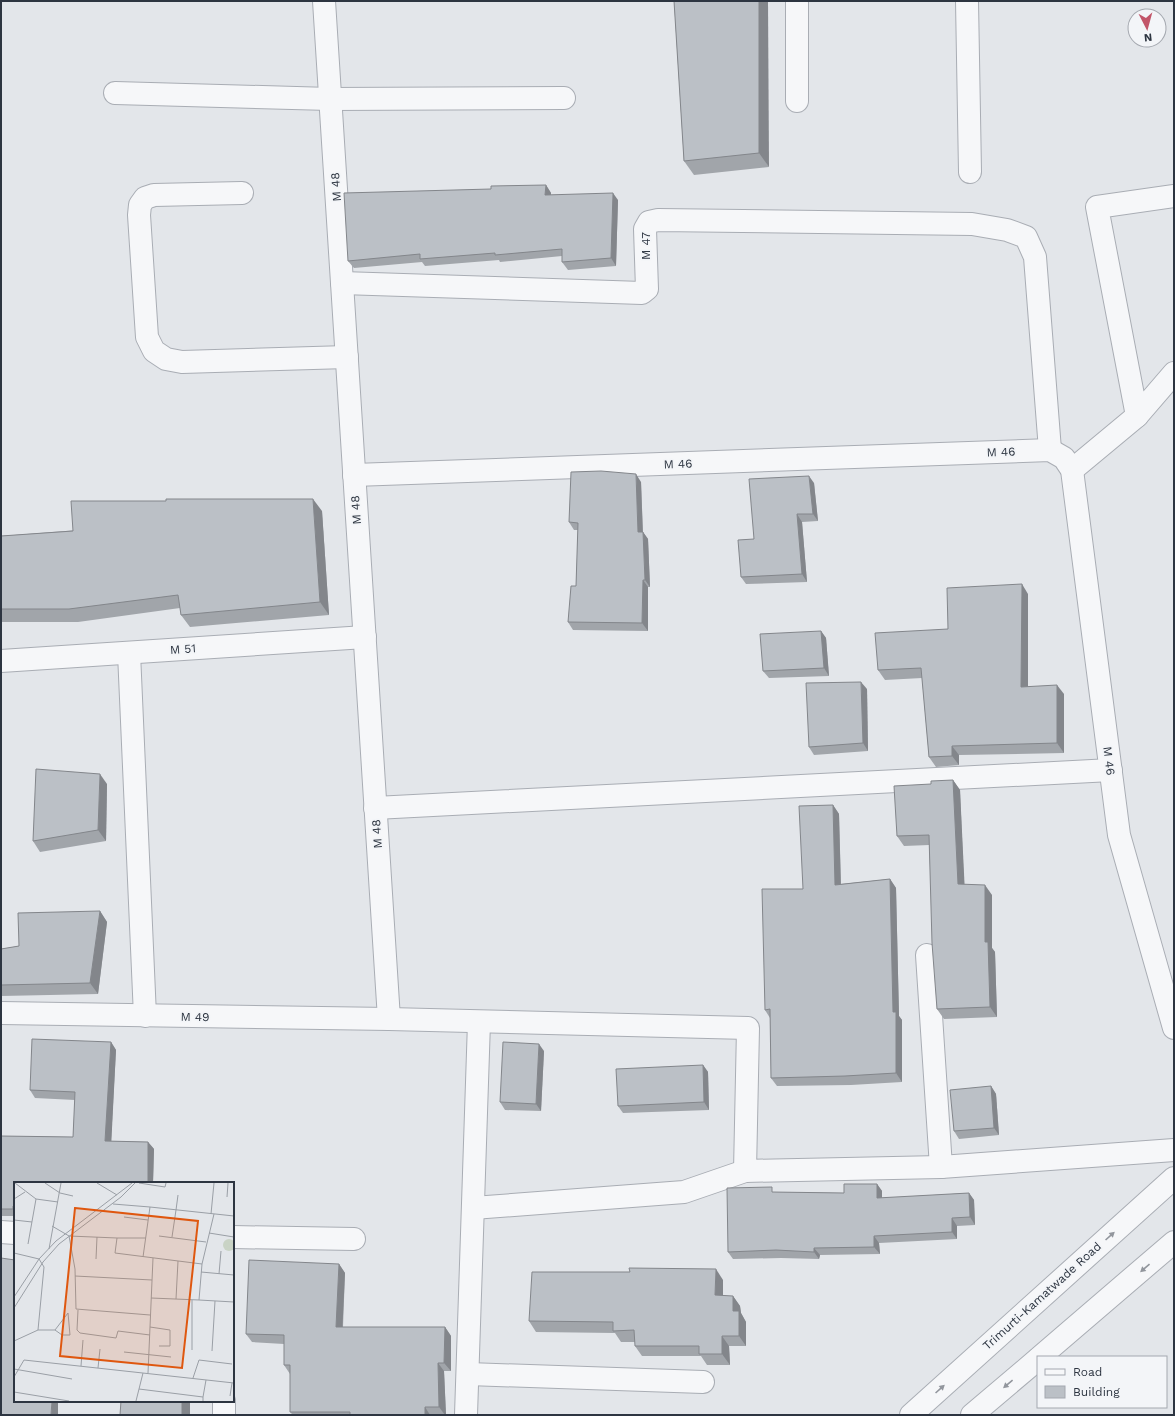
<svg xmlns="http://www.w3.org/2000/svg" width="1175" height="1416" viewBox="0 0 1175 1416" font-family="'Work Sans',sans-serif">
  <style>
    .lines { fill: none; stroke-linecap: round; stroke-linejoin: round }
    .minor-casing { stroke: #a9adb4; stroke-width: 24 }
    .minor { stroke: #f6f7f9; stroke-width: 22 }
    .wall { fill: #a1a5aa }
    .shaded-wall { fill: #83868b }
    .building { fill: #bbc0c6; stroke: #83868b }
    .oneway { fill: #92969d }
    .labels { text-anchor: middle; dominant-baseline: central; stroke-width: 3.5; stroke-linejoin: round; paint-order: stroke }
    .street-label { font-size: 12px; fill: #2d3541; stroke: #f3f5f8 }
    .inset-road { fill: none; stroke: #9a9fa6; stroke-width: 1 }
    .view { fill: #df570f; fill-opacity: 0.15; stroke: #df570f; stroke-width: 2 }
    .inset-edge { fill: none; stroke: #2d3541; stroke-width: 2 }
  </style>
  <rect width="100%" height="100%" fill="#e3e6ea"/>
  <g class="lines">
    <defs>
      <g id="minor">
        <path d="M324 1 389 1019"/>
        <path d="M967 1 970 172"/>
        <path d="M115 93 330 99 564 98"/>
        <path d="M797 101V1"/>
        <path d="M242 193 154 195 145 198 140 205 139 215 147 337 154 351 166 359 182 362 347 357"/>
        <path d="M1174 196 1097 207 1137 416 1174 373"/>
        <path d="M342 283 642 293 647 289 645 229 649 222 658 220 972 224 1007 230 1026 237 1035 257 1050 450"/>
        <path d="M1072 470 1137 416"/>
        <path d="M354 475 1050 450 1064 458 1072 470 1119 835 1174 1028"/>
        <path d="M129 653 145 1016"/>
        <path d="M1 661 365 637"/>
        <path d="M375 808 1111 770"/>
        <path d="M927 955 941 1167"/>
        <path d="M1 1013 389 1019 748 1028 745 1171 941 1167 1174 1150"/>
        <path d="M473 1208 684 1192 745 1171"/>
        <path d="M1 1232 15 1233"/>
        <path d="M233 1237 354 1239"/>
        <path d="M1040 1357 1174 1242"/>
        <path d="M468 1374 703 1382"/>
        <path d="M224 1415V1401"/>
        <path d="M466 1415 479 1022"/>
        <path d="M911 1415 1174 1178"/>
        <path d="M972 1415 1038 1359"/>
      </g>
    </defs>
    <use href="#minor" class="minor-casing"/>
    <use href="#minor" class="minor"/>
  </g>
  <g class="wall">
    <path d="M674 1 769 167 694 175 684 161Z"/>
    <path d="M546 185 551 193V195L618 200 616 266 568 270 562 262V256L500 262 499 260 425 266 422 262 354 268 348 261 491 189Z"/>
    <path d="M641 482 643 532 648 539 650 587H648V631L573 630 568 622 576 586 578 530H574L569 522Z"/>
    <path d="M814 483 818 521 802 522 807 582 746 584 741 577 754 539Z"/>
    <path d="M322 511 329 615 190 627 181 615 180 608 78 622H1V536Z"/>
    <path d="M1028 594V687L1064 694V753L959 755V765L936 767 929 757 922 678 885 680 878 670 948 629Z"/>
    <path d="M821 631 826 638 829 676 769 678 763 671Z"/>
    <path d="M867 689 868 751 814 755 809 747Z"/>
    <path d="M953 780 960 790 964 884 992 895V948L995 952 997 1017 944 1019 937 1009 929 845 904 846 897 836 931 784Z"/>
    <path d="M107 784 106 841 40 852 33 841Z"/>
    <path d="M833 805 839 814 841 884 890 879 896 888 899 1016 902 1020V1082L851 1085 777 1086 771 1078 770 1018 765 1010 803 889Z"/>
    <path d="M100 911 107 922 98 994 1 996V949L19 946Z"/>
    <path d="M111 1042 116 1050 111 1141 148 1142 154 1149 153 1183H15V1216H1V1136L73 1137 75 1100 35 1098 30 1090Z"/>
    <path d="M544 1051 541 1111 505 1110 500 1102Z"/>
    <path d="M703 1065 708 1072 709 1110 623 1113 618 1106Z"/>
    <path d="M991 1086 996 1094 999 1135 959 1139 954 1131Z"/>
    <path d="M877 1184 882 1191V1198L969 1193 974 1200 975 1225 957 1226V1239L879 1243 880 1254 820 1255 819 1259 781 1258 733 1259 728 1252 775 1192 844 1193Z"/>
    <path d="M339 1264 345 1273 343 1327H445L451 1336V1371H444L446 1415H293L290 1412V1374L284 1365V1344L252 1342 246 1334Z"/>
    <path d="M723 1280V1296H733L740 1306 741 1313 746 1322V1346H729L730 1365H707L701 1356H642L635 1346V1342H621L615 1333 536 1332 529 1321Z"/>
  </g>
  <g class="shaded-wall">
    <path d="M759 1H768L769 167 759 153Z"/>
    <path d="M546 185 551 193 550 202 545 195Z"/>
    <path d="M613 193 618 200 616 266 611 258Z"/>
    <path d="M636 474 641 482 643 539 638 532Z"/>
    <path d="M809 476 814 483 818 521 813 514Z"/>
    <path d="M313 499 322 511 329 615 320 602Z"/>
    <path d="M797 514 802 522 807 582 802 574Z"/>
    <path d="M643 532 648 539 650 587 645 580Z"/>
    <path d="M643 580 648 587V631L642 623Z"/>
    <path d="M1022 584 1028 594V697L1021 687Z"/>
    <path d="M821 631 826 638 829 676 824 668Z"/>
    <path d="M861 682 867 689 868 751 863 743Z"/>
    <path d="M1057 685 1064 694V753L1057 743Z"/>
    <path d="M952 746 959 755V765L952 756Z"/>
    <path d="M100 774 107 784 106 841 98 830Z"/>
    <path d="M953 780 960 790 965 894 958 884Z"/>
    <path d="M833 805 839 814 841 893 835 885Z"/>
    <path d="M890 879 896 888 899 1016 902 1020V1082L896 1073 893 1012Z"/>
    <path d="M985 885 992 895V948L995 952 997 1017 990 1007 985 942Z"/>
    <path d="M100 911 107 922 98 994 90 983Z"/>
    <path d="M111 1042 116 1050 111 1148 105 1141Z"/>
    <path d="M539 1044 544 1051 541 1111 536 1104Z"/>
    <path d="M703 1065 708 1072 709 1110 704 1102Z"/>
    <path d="M991 1086 996 1094 999 1135 994 1128Z"/>
    <path d="M148 1142 154 1149 153 1183H148Z"/>
    <path d="M877 1184 882 1191V1205L877 1198Z"/>
    <path d="M969 1193 974 1200 975 1225 970 1217Z"/>
    <path d="M952 1218 957 1226V1239L952 1232Z"/>
    <path d="M874 1236 879 1243 880 1254 874 1247Z"/>
    <path d="M814 1248 820 1255 819 1259 814 1252Z"/>
    <path d="M339 1264 345 1273 342 1336 336 1327Z"/>
    <path d="M716 1269 723 1280V1306L715 1295Z"/>
    <path d="M733 1296 740 1306 741 1313 746 1322V1346L739 1336 733 1311Z"/>
    <path d="M445 1327 451 1336V1371L444 1363Z"/>
    <path d="M722 1336 729 1346 730 1365 722 1354Z"/>
    <path d="M438 1363 444 1371 446 1415H445L439 1407Z"/>
    <path d="M52 1401H58V1415H51Z"/>
    <rect x="182" y="1401" width="8" height="14"/>
    <path d="M425 1407 430 1415H425Z"/>
  </g>
  <g class="building">
    <path d="M674 1H759V153L684 161Z"/>
    <path d="M546 185 545 195 613 193 611 258 562 262V249L495 255V253L420 259V254L348 261 344 193 491 189V186Z"/>
    <path d="M601 471 636 474 638 532H643L645 580H643L642 623 568 622 571 586H576L578 523 569 522 571 472Z"/>
    <path d="M809 476 813 514H797L802 574 741 577 738 540 754 539 749 479Z"/>
    <path d="M166 499H313L320 602 181 615 178 595 69 609H1V536L73 531 71 501H166Z"/>
    <path d="M1022 584 1021 687 1057 685V743L952 746V756L929 757 921 668 878 670 875 633 948 629 947 588Z"/>
    <path d="M821 631 824 668 763 671 760 634Z"/>
    <path d="M861 682 863 743 809 747 806 683Z"/>
    <path d="M36 769 100 774 98 830 33 841Z"/>
    <path d="M953 780 958 884 985 885V942H988L990 1007 937 1009 932 943 929 835 897 836 894 786 931 784V781Z"/>
    <path d="M833 805 835 885 890 879 893 1012H896V1073L845 1076 771 1078 770 1009 765 1010 762 889H803L799 806Z"/>
    <path d="M100 911 90 983 1 985V949L19 946 18 913Z"/>
    <path d="M32 1039 111 1042 105 1141 148 1142V1183H15V1206H13V1209H1V1136L73 1137 75 1092 30 1090Z"/>
    <path d="M503 1042 539 1044 536 1104 500 1102Z"/>
    <path d="M703 1065 704 1102 618 1106 616 1069Z"/>
    <path d="M991 1086 994 1128 954 1131 950 1090Z"/>
    <path d="M844 1184H877V1198L969 1193 970 1217 952 1218V1232L874 1236V1247L814 1248V1252L776 1250 728 1252 727 1188 772 1187V1192L844 1193Z"/>
    <path d="M1 1258 15 1260V1401H52L51 1415H1Z"/>
    <path d="M249 1260 339 1264 336 1327H445L444 1363H438L439 1407H425V1415H350V1412H290V1365H284V1335L246 1334Z"/>
    <path d="M629 1268 716 1269 715 1295 733 1296V1311H739V1336H722V1354H699V1346H635L634 1330 613 1331V1322L529 1321 532 1272H630Z"/>
    <path d="M121 1401H182V1415H120Z"/>
  </g>
  <defs><path id="oneway-solid" d="M-6-.8H1V-3.2L6.5 0L1 3.2V.8H-6Z"/></defs>
  <g class="oneway">
    <use href="#oneway-solid" transform="translate(1110 1236) rotate(-42)"/>
    <use href="#oneway-solid" transform="translate(1145 1268) rotate(139)"/>
    <use href="#oneway-solid" transform="translate(1008 1384) rotate(140)"/>
    <use href="#oneway-solid" transform="translate(940 1389) rotate(-42)"/>
  </g>
  <g class="labels">
    <g class="street-label">
      <text transform="translate(336 187) rotate(-94)">M 48</text>
      <text transform="translate(646 246) rotate(-90)">M 47</text>
      <text transform="translate(1001 452) rotate(-2)">M 46</text>
      <text transform="translate(678 464) rotate(-2)">M 46</text>
      <text transform="translate(356 510) rotate(-94)">M 48</text>
      <text transform="translate(183 649) rotate(-4)">M 51</text>
      <text transform="translate(1109 761) rotate(83)">M 46</text>
      <text transform="translate(377 834) rotate(-94)">M 48</text>
      <text transform="translate(195 1017) rotate(1)">M 49</text>
      <text transform="translate(1042 1296) rotate(-42)">Trimurti-Kamatwade Road</text>
    </g>
  </g>
  <g transform="translate(14 1182)">
    <rect width="220" height="220" fill="#e3e6ea"/>
    <path d="M209 63a6 6 0 1 1 12 0a6 6 0 1 1-12 0Z" fill="#c9d3c5"/>
    <path class="inset-road" d="M1 1 22 17 44 20M31 1 46 11 59 14M83 1 103 13M125 1 151 5 152 1M213 15 214 1M0 17 11 10M99 22 136 25 129 75M136 25 220 34M162 28 164 13M197 32 200 1M200 32 188 82 185 118 220 120M110 35 134 38M0 38 18 40M38 44 55 54 103 56 101 71 188 82M195 51 220 55M55 54 61 87 62 127 136 133M145 54 192 60M158 55 162 28M103 56H132M14 62 22 17M35 67 47 1M0 71 25 77 30 85 24 148 0 159M82 77 83 55M187 90 220 93M205 92 207 69M61 94 138 98M0 115 25 77 42 59 118 1M137 116 185 118M162 117 164 79M0 126 29 80 45 62 107 15 121 1M64 128 63 148 66 151 102 156 104 149 136 153M136 145 156 148V164H145M24 148H41L48 153H56L54 131 41 148M178 168V118M198 169 201 119M110 170 157 175M67 184 69 158M84 186 86 167M0 187 58 197M134 191 139 76M0 195 10 178 220 201M179 196 185 178 218 182M125 207 189 215V219M0 210 55 219M216 214 218 201M189 215 192 198M122 219 129 191"/>
    <path class="view" d="M61 26 184 39 168 186 46 174Z"/>
    <rect width="220" height="220" class="inset-edge"/>
  </g>
  <rect width="1175" height="1416" fill="none" stroke="#2d3541" stroke-width="4"/>
  <rect x="1037" y="1356" width="130" height="52" fill="#f3f5f8" stroke="#a4a8af"/>
  <rect x="1045" y="1369" width="20" height="6" fill="#f6f7f9" stroke="#a4a8af"/>
  <text x="1073" y="1376" font-size="12" fill="#2d3541">Road</text>
  <rect x="1045" y="1386" width="20" height="12" fill="#bbc0c6" stroke="#a4a8af"/>
  <text x="1073" y="1396" font-size="12" fill="#2d3541">Building</text>
  <g transform="translate(1147 28) rotate(174)"><circle r="19" fill="#f3f5f8" stroke="#a4a8af"/>
  <path d="M0-3L7 15L0 10L-7 15Z" fill="#c25569"/>
  <text y="-6" font-size="11" font-weight="bold" text-anchor="middle" fill="#2d3541">N</text>
  </g>
</svg>
